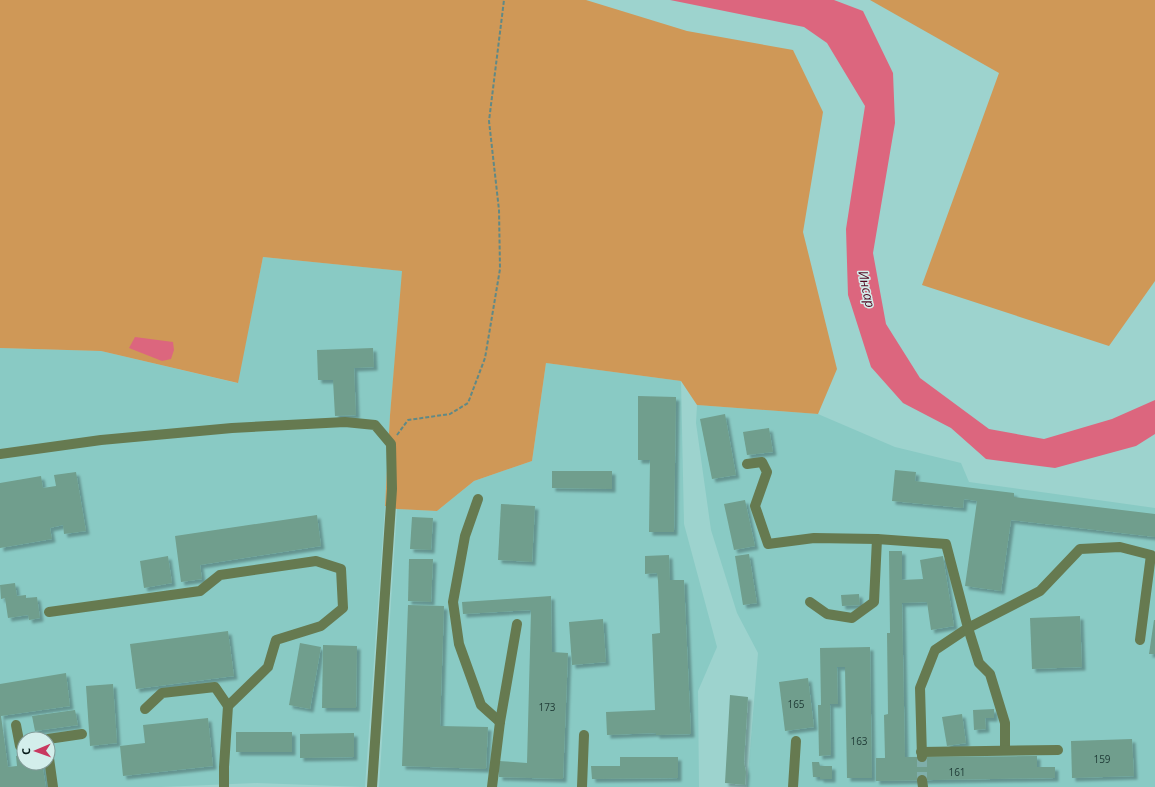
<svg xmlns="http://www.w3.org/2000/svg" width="1155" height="787" viewBox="0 0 1155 787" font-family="'Open Sans',sans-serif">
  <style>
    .built { fill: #89cac4; fill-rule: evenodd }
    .green { fill: #cf9857 }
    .water { fill: #dc667e }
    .building { fill: #709e8d; filter: url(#shadow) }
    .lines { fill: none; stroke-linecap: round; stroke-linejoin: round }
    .minor-tunnel { stroke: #7faeaa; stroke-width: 10; stroke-dasharray: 10 5; stroke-linecap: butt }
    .path { stroke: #608986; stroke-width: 2; stroke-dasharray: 4 2; stroke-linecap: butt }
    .minor { stroke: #667a50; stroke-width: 10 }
    .labels { text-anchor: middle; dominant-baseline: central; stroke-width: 3; stroke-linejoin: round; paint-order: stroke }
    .number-label { font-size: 10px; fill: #203c37 }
    .water-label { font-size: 13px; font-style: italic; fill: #51041e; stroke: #d3eeeb }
  </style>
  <defs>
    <filter id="shadow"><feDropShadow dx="3.5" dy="3.5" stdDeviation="1" flood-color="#0004"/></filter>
  </defs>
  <rect width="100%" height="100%" fill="#9dd3ce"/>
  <g class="built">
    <path d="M263 257 403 271 390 415 385 506 365 787 257 783 161 787H0V348L101 351 237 383ZM24 739H48V763H24Z"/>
    <path d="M546 363 681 381 684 524 717 647 698 691 699 787H379L397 509 437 511 474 481 532 461Z"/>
    <path d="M697 405 818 414 895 447 961 463 969 482 1155 508V787H747L758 653 737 613 711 530 696 423Z"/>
  </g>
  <g class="green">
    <path d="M0 0H586L687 31 793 50 823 112 803 232 837 369 818 414 697 405 681 381 546 363 532 461 474 481 437 511 397 509 385 506 390 415 402 271 263 257 238 383 101 351 0 348Z"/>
    <path d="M870 0H1155V281L1109 346 922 285 999 73Z"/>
  </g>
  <g class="water">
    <path d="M670 0H834L863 11 893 73 895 123 873 253 886 324 920 378 989 429 1044 439 1112 419 1155 400V434L1136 446 1055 468 986 459 951 428 903 403 871 367 848 295 846 229 865 106 827 43 804 27Z"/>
    <path d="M135 337 173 342 174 350 171 359 162 361 129 348Z"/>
  </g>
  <g class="building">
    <path d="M373 348 374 367 354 368 356 415 335 416 333 380H318L317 350Z"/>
    <path d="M638 396 676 397 674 532H649L650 460H638Z"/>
    <path d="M725 414 736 475 712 479 700 419Z"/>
    <path d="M769 428 773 452 747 455 743 432Z"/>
    <path d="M895 470 916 472 915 481 1014 493V497L1155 514V537L1011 520 1001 591 965 586 977 501 964 499 963 508 892 501Z"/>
    <path d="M552 471H612V489L552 488Z"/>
    <path d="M76 472 86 531 64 534 63 525 50 528 52 539 0 548V483L41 476 43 488 56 486 54 475Z"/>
    <path d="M745 500 755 546 734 550 724 504Z"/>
    <path d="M501 504 535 506 532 562 498 560Z"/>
    <path d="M317 515 321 546 200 565 202 579 181 582 175 536Z"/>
    <path d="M412 517 433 518 431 550 410 549Z"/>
    <path d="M889 551H902V580L923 579 920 560 943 556 954 626 931 630 927 602 902 603 905 757 1037 756V767H1055V778L876 781V758H885L884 715 888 714 887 633H890Z"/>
    <path d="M749 554 757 603 743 605 735 556Z"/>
    <path d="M669 555 670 580H684L691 734 656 735V733L607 735 606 712 655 710 652 634 660 633 658 581 657 573 645 574V556Z"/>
    <path d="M168 556 172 583 144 588 140 561Z"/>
    <path d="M409 559H433L431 602 408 601Z"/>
    <path d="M15 583 17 596 26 595V598L37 597 40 618 29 620 28 615 8 618 5 598 1 599 0 585Z"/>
    <path d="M859 594 860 605 842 606 841 595Z"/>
    <path d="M551 596 552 652 568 653 563 779 499 777V761L527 763 531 610 463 614 462 602Z"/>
    <path d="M408 605 444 606 440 726 488 727 486 769 402 766Z"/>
    <path d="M1080 616 1082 667 1032 669 1030 618Z"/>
    <path d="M603 619 606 662 572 665 569 622Z"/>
    <path d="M1154 620H1155V654H1149Z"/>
    <path d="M228 631 234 676 136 689 130 644Z"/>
    <path d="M300 643 321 647 310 709 289 705Z"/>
    <path d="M323 645 357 646 356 708H322Z"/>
    <path d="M870 647 872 778H847L845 667H837L838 704H830L831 755 819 756 818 705H821L820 648Z"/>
    <path d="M66 673 70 706 1 716 8 767 17 766 16 756 24 754V763H42L46 787H0V684Z"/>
    <path d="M808 678 814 727 785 731 779 682Z"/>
    <path d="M113 684 117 743 90 746 86 686Z"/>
    <path d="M730 695 748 697 744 762 746 772 745 785 725 783Z"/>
    <path d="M994 709V718H985L986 729 974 730 973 710Z"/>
    <path d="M75 710 78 725 35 731 32 716Z"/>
    <path d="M962 714 966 743 947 746 942 717Z"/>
    <path d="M208 718 213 766 123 776 120 746 145 743 143 725Z"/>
    <rect x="236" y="732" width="56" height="20"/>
    <path d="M354 733V757L300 758V734Z"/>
    <path d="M1132 739 1134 776 1072 778 1071 741Z"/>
    <path d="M620 757H678V778L592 779 591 766H620Z"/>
    <path d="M812 762H819L820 766H832V779H820V777H813Z"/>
  </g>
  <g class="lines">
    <path class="minor-tunnel" d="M922 757V780"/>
    <path class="path" d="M397 435 408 420 450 414 468 403 485 358 500 269 499 210 489 121 504 0"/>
    <g class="minor">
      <path d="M0 454 101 440 232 428 345 422 375 425 391 444 392 489 372 787"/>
      <path d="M747 464 762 462 767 472 755 506 768 544 814 538 877 539 946 544 968 628 935 650 920 688 922 757"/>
      <path d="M478 499 465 536 453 602 459 644 481 705 500 722"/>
      <path d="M810 602 827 614 852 618 874 602 877 539"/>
      <path d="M49 612 200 591 220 575 316 561 341 569 343 608 321 626 276 640 268 667 228 706 224 767V787"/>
      <path d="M145 709 162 693 215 687 228 706"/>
      <path d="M16 725 20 746 24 745"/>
      <path d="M48 739 82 734"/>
      <path d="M1005 750V723L990 674 979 663 968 628 1040 591 1080 549 1120 547 1151 555 1140 640"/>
      <path d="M48 751 53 787"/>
      <path d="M921 752 1058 750"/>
      <path d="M922 780 923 787"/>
      <path d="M492 787 500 722 517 624"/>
      <path d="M582 787 584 735"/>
      <path d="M793 787 796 741"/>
    </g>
  </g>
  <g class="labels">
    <g class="number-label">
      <text x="796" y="704">165</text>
      <text x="547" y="707">173</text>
      <text x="859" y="741">163</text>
      <text x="1102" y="759">159</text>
      <text x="957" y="772">161</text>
    </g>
    <g class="water-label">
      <text transform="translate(867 289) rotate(78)">Инсар</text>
    </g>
  </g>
  <g transform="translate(36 751) rotate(268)"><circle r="19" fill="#d3eeeb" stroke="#819a97"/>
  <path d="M0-3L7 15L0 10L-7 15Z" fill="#c83960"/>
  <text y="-6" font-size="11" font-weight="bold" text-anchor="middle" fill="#061b1a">С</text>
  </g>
</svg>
